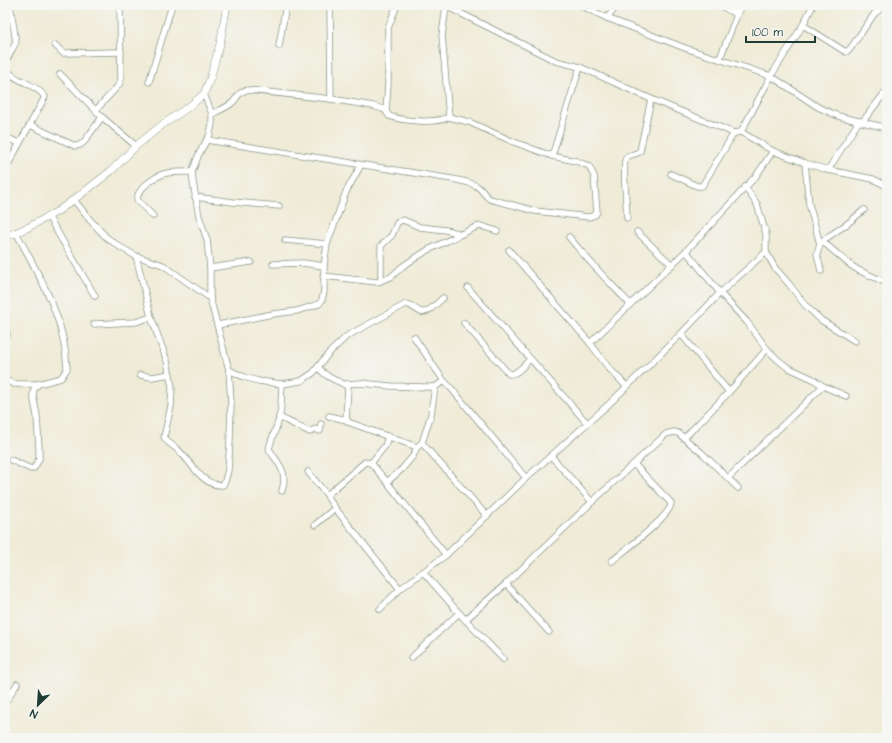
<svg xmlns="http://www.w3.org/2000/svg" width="892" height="743" viewBox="0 0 892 743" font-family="'Architects Daughter',sans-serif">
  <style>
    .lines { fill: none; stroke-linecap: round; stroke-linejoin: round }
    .minor-casing { stroke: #879486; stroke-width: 7 }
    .tertiary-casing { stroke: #879486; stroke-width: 8 }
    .minor { stroke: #fff; stroke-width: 5.5 }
    .tertiary { stroke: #fff; stroke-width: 7 }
  </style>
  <rect width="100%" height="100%" fill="#f6f6f2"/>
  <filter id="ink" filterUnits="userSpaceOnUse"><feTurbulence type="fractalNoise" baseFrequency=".025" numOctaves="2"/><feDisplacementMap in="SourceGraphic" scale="8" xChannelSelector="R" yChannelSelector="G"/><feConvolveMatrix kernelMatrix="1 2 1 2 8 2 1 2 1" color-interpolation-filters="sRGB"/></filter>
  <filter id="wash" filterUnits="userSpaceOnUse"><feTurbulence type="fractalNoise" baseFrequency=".012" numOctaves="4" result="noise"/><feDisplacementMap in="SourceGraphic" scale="16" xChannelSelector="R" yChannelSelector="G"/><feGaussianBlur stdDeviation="0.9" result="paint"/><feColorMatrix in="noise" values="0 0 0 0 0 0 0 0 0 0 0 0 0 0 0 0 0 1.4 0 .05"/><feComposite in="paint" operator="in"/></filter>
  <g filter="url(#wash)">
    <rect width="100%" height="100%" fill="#efebd7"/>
  </g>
  <g filter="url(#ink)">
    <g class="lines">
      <defs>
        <g id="minor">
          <path d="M330 5 331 99"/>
          <path d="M444 5 556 61 580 67 651 99 734 133 741 132 773 151 805 163 828 170 873 179 887 186"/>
          <path d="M580 5 607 18 685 48 771 76 818 107 838 116 887 128"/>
          <path d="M719 5 736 14"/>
          <path d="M446 6 442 36 449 117"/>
          <path d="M5 18H11"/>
          <path d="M607 18 618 5"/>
          <path d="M803 25 813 5"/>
          <path d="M55 45 63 53 121 52"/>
          <path d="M279 46 286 5"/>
          <path d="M720 58 741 5"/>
          <path d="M5 63 16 42 10 5"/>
          <path d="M5 67C12 81 36 83 45 97L5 170"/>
          <path d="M60 74 102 117 136 146"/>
          <path d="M149 82 172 5"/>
          <path d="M96 110 118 86 121 80 120 5"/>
          <path d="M386 111 388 84V28L397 5"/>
          <path d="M863 121 887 90"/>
          <path d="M30 125 75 146 80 145 84 142 102 117"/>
          <path d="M741 132 771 76 803 25 841 49 846 52 850 49 875 13 886 5"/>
          <path d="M5 137 19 143"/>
          <path d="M207 140 452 179C461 181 472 182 478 187 483 191 485 196 490 199L535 211 589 217 595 215 597 212 594 176 589 166 576 161 552 156 514 142 469 122 449 117C435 124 403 121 389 116L386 111 383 109 373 106 331 99 248 90C238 91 238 98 232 103 226 108 218 111 212 114"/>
          <path d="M552 156 580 67"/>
          <path d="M805 163 809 204 820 244 817 254 821 271"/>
          <path d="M828 170 859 121"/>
          <path d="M671 174 697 186H702L734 133"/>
          <path d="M745 187 757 204 766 234V252L775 268 789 284 805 305 821 320 855 341"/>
          <path d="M195 197 233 202 279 206"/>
          <path d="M74 200 90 220 106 237 120 247 136 256 163 265 210 298"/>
          <path d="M887 211V214"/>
          <path d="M48 216 95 296"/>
          <path d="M153 216 137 200C137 189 153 178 163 174 172 171 183 172 192 172"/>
          <path d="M627 218C627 208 622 163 626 158 629 154 636 155 640 151L651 99"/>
          <path d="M637 232 672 265"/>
          <path d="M569 237C588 261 609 282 630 304"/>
          <path d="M285 240 327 244"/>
          <path d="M822 241 847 224 864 210"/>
          <path d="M820 244 822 241 849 264 858 270 887 283"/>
          <path d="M509 250 590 343 608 367 626 386"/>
          <path d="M686 251 720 293 747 322 767 349 777 359 787 367 813 379 823 386 846 396"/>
          <path d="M136 256 151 317 167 361 172 387 171 406 164 437C167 443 173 445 178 450 191 461 202 487 223 485L225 481 228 470 230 441 231 403 229 370 210 298V268L207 240 199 216 193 182 192 172 199 154 210 134 212 124V114L204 94"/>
          <path d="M273 264 303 263 324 266"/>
          <path d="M210 268 251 262"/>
          <path d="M323 276 377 282 391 277 403 266 428 250 476 227 481 226 497 231"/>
          <path d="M381 281V246L392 235 397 223 400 221 403 220 420 227 446 230 461 234"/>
          <path d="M468 288 587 423"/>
          <path d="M464 323 509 374C517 375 525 364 530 359"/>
          <path d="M94 324 136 322 151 317"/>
          <path d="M218 325 273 314 297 311 319 304 322 300 324 291V266L327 244 346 192 361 165"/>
          <path d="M5 331 7 335"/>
          <path d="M681 334 729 392 698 424 684 438"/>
          <path d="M414 337 444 381"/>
          <path d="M590 343 686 251 756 176 773 151"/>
          <path d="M318 367C322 372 325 375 331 378 337 382 344 382 348 388L346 419 348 422 417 447"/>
          <path d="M229 370 244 377 258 381 282 384 301 381 313 373 329 353 347 336 406 304C412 305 416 310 421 312 428 314 438 302 443 298"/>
          <path d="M140 375 152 377 170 374"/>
          <path d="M5 380 14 384H38"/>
          <path d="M346 384 361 383 390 386 427 387H435L444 381 451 388 526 478"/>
          <path d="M435 387 431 414 422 443 417 447 413 456 402 469 387 482 371 463 365 462 327 495 328 498 335 508 400 589 446 555 526 478 609 404 681 334 720 293 766 252"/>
          <path d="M729 392 767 349"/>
          <path d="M329 416 347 420"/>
          <path d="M279 417 310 432 315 429 320 431 321 424"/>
          <path d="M422 443 487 516"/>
          <path d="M551 456 592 502"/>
          <path d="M11 460 31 469 34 468 39 459V448L37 416 33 395 34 389 38 384 61 378 67 369C65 317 40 278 16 232"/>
          <path d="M371 463 385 446 388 436"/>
          <path d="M308 472 327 495"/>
          <path d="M728 478 823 386"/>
          <path d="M387 482 398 496 446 555"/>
          <path d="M282 491C288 471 279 465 269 449 271 439 276 430 279 419 282 408 281 396 282 384"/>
          <path d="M315 525 335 508"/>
          <path d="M612 561C623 552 672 515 671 503L634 464"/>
          <path d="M423 572 459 613 503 659"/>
          <path d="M506 584 549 632"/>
          <path d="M380 609 400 589"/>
          <path d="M465 620 506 584 592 502 666 434 674 432 678 433 702 453 738 488"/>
          <path d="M411 658 459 613"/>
          <path d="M5 703 17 684"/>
        </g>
        <path id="tertiary" d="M5 237 29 227 58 211 88 189 111 171 136 146 162 125 191 105 204 94 210 79 220 44 227 5"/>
      </defs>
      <use href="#minor" class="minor-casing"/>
      <use href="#tertiary" class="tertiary-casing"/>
      <use href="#minor" class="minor"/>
      <use href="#tertiary" class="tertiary"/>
    </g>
  </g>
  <rect width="892" height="743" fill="none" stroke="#f6f6f2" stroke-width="20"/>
  <g transform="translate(38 705) rotate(205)" stroke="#f6f6f2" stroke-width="3" paint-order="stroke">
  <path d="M0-3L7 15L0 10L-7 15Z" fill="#1f3d34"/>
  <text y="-6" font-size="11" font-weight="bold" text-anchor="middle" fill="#1f3d34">N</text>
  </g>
  <path d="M746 36v6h69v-6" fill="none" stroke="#1f3d34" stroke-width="2"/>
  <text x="752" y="36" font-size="12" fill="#1f3d34" stroke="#f6f6f2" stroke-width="3" paint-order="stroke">100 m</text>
</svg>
